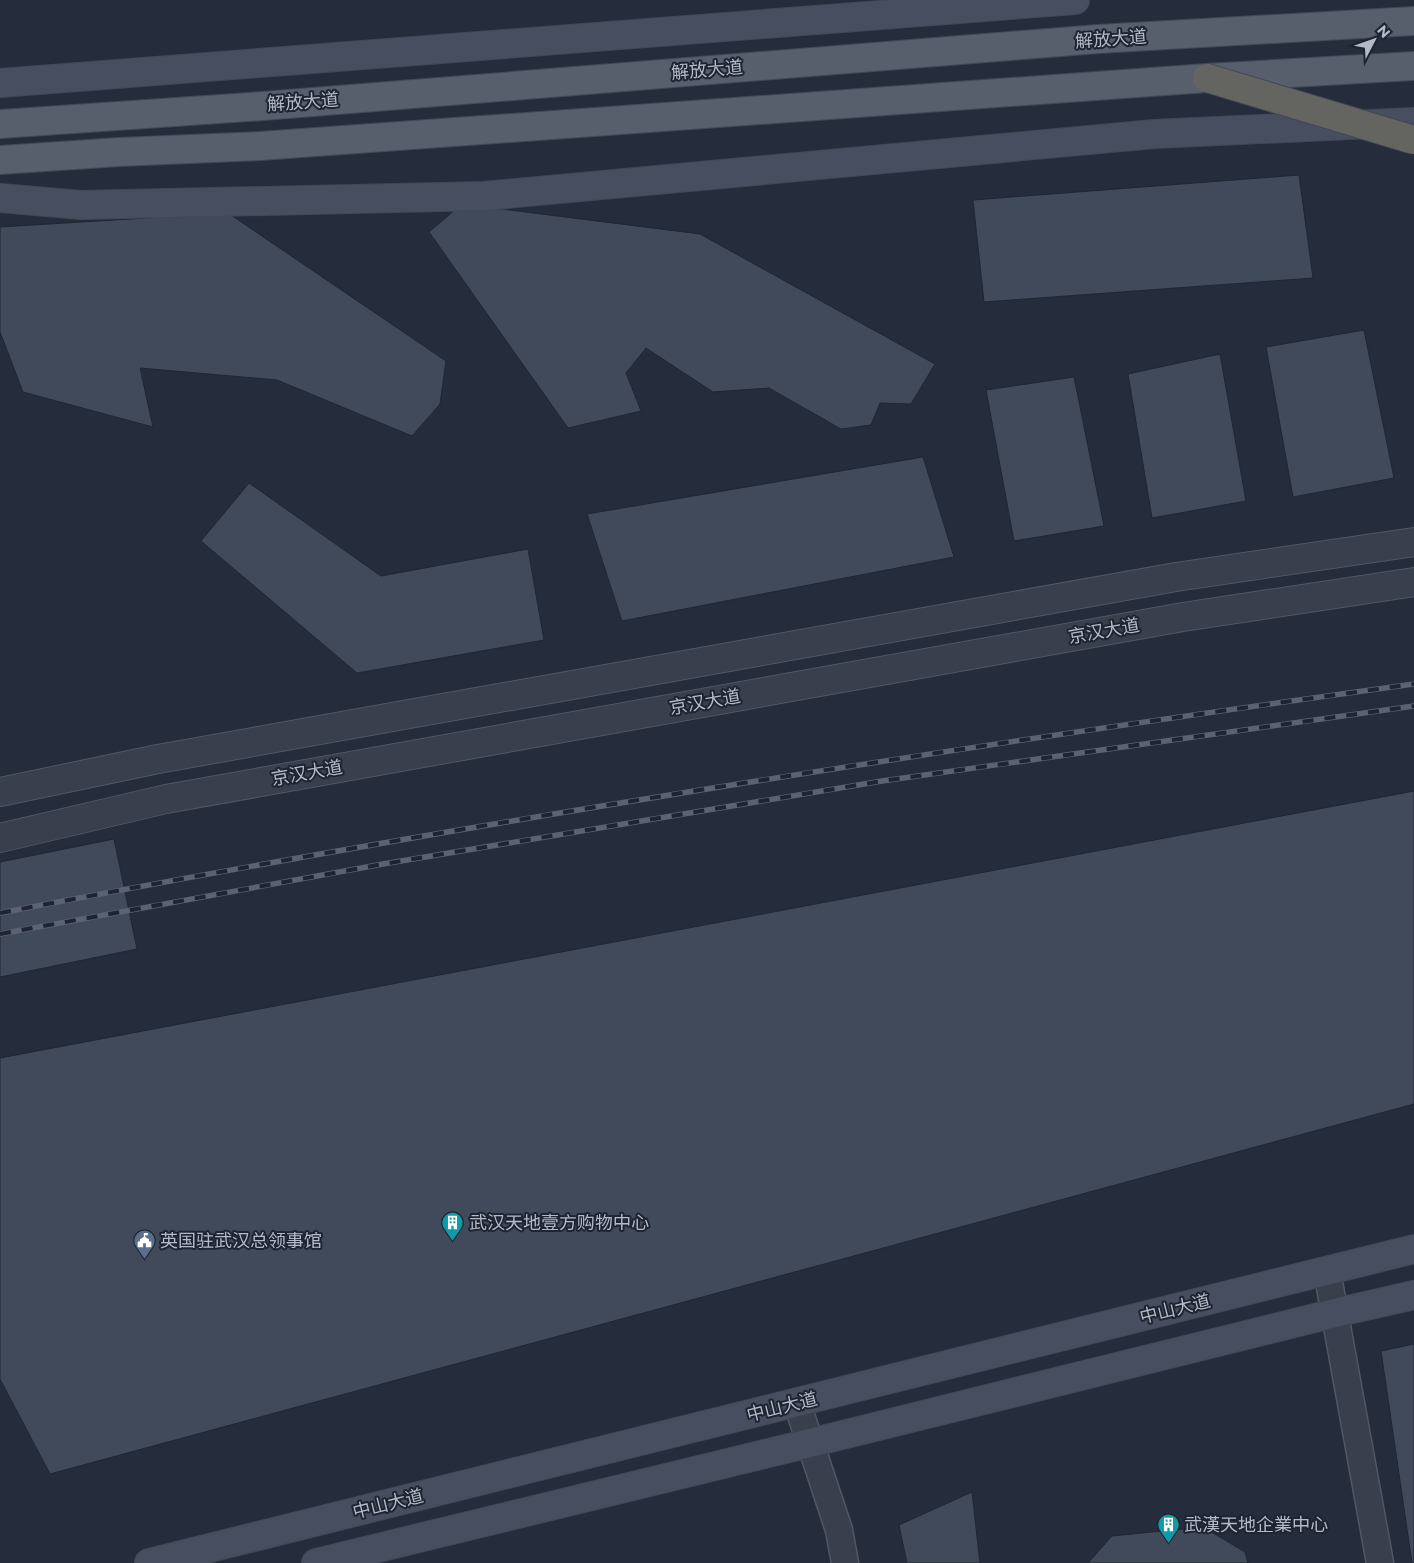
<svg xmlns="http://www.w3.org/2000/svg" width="1414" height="1563" viewBox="0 0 1414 1563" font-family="Montserrat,'Noto Sans SC',sans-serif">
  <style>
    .building { fill: #414a5b; stroke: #202633 }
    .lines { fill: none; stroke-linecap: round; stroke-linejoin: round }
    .minor-casing { stroke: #515764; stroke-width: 29 }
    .tertiary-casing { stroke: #515764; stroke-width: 30 }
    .secondary-casing { stroke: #424855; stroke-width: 30 }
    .primary-casing { stroke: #424855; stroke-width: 30 }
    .minor { stroke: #393f4c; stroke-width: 26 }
    .tertiary { stroke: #393f4c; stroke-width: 28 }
    .secondary { stroke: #474e5f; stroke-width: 28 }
    .primary { stroke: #575e6c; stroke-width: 28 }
    .rail-casing { stroke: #5b6273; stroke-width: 5.5 }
    .rail { stroke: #1e2431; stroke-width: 4; stroke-dasharray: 11; stroke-linecap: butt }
    .trunk-bridge-casing { stroke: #414754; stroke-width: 30; stroke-linecap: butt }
    .trunk-bridge { stroke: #646461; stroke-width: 28 }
    .labels { text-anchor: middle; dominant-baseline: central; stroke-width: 4; stroke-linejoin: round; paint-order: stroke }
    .street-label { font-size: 18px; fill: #b5bac8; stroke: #1e2431 }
    .poi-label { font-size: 18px; fill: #b5bac8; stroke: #1e2431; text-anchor: start }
  </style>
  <rect width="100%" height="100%" fill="#252c3c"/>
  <g class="building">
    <path d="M1299 175 1313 278 984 302 973 200Z"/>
    <path d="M462 204 700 234 935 364 911 404 880 403 871 425 841 429 769 388 713 392 646 348 626 373 641 411 568 428 429 232Z"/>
    <path d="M228 213 446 361 440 404 412 436 277 380 140 368 153 427 23 392 0 332V227Z"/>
    <path d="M1364 330 1394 478 1293 497 1266 347Z"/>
    <path d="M1220 354 1246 501 1152 518 1128 374Z"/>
    <path d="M1074 377 1104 526 1014 541 986 390Z"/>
    <path d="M923 457 954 557 622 621 587 514Z"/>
    <path d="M249 483 381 576 528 549 544 640 357 673 201 541Z"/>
    <path d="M1414 791V1104L50 1474 0 1379V1058Z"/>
    <path d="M114 839 137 949 0 977V862Z"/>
    <path d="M1414 1344V1563H1412L1381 1351Z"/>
    <path d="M972 1492 980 1563H907L899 1525Z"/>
    <path d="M1203 1527 1245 1552 1248 1563H1088L1112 1536Z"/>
  </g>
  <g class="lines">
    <defs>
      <g id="minor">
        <path d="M1327 1271 1380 1563"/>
        <path d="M797 1403 839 1530 845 1563"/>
      </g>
      <g id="tertiary">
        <path d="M0 792 158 759 1176 577 1414 542"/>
        <path d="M0 838 166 799 1183 617 1414 582"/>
      </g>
      <g id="secondary">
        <path d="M0 83 1075 0"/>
        <path d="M0 198 81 205 484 196 1154 134 1414 122"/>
        <path d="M149 1563 1414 1249"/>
        <path d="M316 1563 810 1443 1335 1313 1414 1295"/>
      </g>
      <g id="primary">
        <path d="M0 124 263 106 1098 39 1414 21"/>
        <path d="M0 160 119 152 260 146 1207 78 1414 66"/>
      </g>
    </defs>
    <use href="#minor" class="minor-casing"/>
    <use href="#tertiary" class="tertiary-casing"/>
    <use href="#secondary" class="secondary-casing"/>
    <use href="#primary" class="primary-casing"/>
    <use href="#minor" class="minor"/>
    <use href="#tertiary" class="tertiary"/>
    <use href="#secondary" class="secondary"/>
    <use href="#primary" class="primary"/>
    <defs>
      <g id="rail">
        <path d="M0 913C469 823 941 749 1414 684"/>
        <path d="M0 934 383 864 882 781 1414 706"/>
      </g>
    </defs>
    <use href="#rail" class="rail-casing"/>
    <use href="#rail" class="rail"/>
    <defs>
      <path id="trunk-bridge" d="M1207 78 1414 140"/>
    </defs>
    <use href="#trunk-bridge" class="trunk-bridge-casing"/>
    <use href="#trunk-bridge" class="trunk-bridge"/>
  </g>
  <defs>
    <symbol id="building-pin" viewBox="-11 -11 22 30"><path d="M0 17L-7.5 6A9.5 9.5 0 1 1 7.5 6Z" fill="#0f9aa8" stroke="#1e2431"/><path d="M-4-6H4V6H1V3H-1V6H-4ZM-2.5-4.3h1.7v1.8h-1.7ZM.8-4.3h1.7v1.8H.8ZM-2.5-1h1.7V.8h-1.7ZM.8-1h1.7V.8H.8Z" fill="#fff"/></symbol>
    <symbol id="civic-pin" viewBox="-11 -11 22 30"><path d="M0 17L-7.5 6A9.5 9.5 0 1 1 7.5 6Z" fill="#5c6f8a" stroke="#1e2431"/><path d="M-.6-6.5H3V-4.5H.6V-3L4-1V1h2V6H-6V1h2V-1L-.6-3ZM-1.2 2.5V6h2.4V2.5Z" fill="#fff"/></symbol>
  </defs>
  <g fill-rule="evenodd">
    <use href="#building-pin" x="440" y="1210" width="25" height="34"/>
    <use href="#civic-pin" x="132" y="1228" width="25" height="34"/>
    <use href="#building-pin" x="1156" y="1512" width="25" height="34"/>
  </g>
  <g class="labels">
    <g class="street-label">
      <text transform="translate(1111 39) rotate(-4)">解放大道</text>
      <text transform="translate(707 70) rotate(-5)">解放大道</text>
      <text transform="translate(303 102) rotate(-4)">解放大道</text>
      <text transform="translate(1104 631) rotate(-10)">京汉大道</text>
      <text transform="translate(705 702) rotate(-10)">京汉大道</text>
      <text transform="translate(307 773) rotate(-10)">京汉大道</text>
      <text transform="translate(1175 1309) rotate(-14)">中山大道</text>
      <text transform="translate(782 1407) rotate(-14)">中山大道</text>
      <text transform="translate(388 1504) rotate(-14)">中山大道</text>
    </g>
    <g class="poi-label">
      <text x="469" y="1223">武汉天地壹方购物中心</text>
      <text x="160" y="1241">英国驻武汉总领事馆</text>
      <text x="1184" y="1525">武漢天地企業中心</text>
    </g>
  </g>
  <g transform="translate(1374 40) rotate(49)" stroke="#1e2431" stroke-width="4" paint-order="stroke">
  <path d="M0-4L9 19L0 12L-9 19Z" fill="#b5bac8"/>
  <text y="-8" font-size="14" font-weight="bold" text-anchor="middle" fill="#b5bac8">N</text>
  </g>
</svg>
